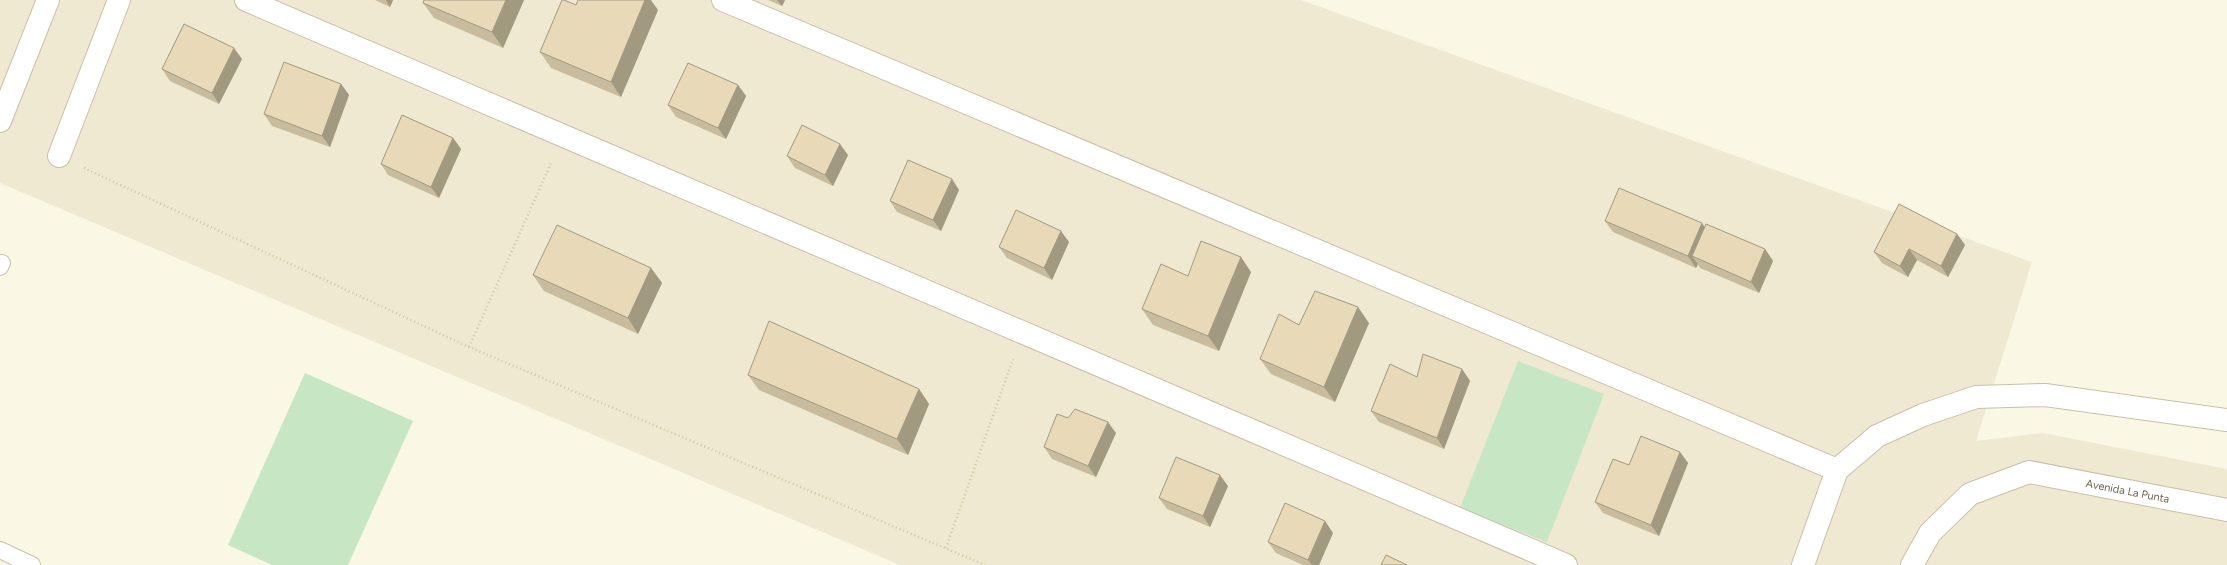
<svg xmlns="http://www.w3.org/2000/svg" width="2227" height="565" viewBox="0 0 2227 565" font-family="Figtree,sans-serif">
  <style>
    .residential { fill: #eee9d0 }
    .garden { fill: #c7e6c3 }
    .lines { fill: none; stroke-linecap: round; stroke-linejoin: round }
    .service-casing { stroke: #c8c0a9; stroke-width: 18 }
    .minor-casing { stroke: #c8c0a9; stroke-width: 24 }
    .path { stroke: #d2c3a1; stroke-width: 2.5; stroke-dasharray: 1 3; stroke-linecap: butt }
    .service { stroke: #fff; stroke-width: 16 }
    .minor { stroke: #fff; stroke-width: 22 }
    .wall { fill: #c8bb9e }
    .shaded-wall { fill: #a29981 }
    .building { fill: #e8dab8; stroke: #a29981 }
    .labels { text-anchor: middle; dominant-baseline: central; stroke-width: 3; stroke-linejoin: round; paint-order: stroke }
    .street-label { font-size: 11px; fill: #70644b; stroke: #fdfce9 }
  </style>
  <rect width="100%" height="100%" fill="#faf8e4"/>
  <path class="residential" d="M0 0H1301L2032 262 1976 441 2043 433 2227 469V565H900L0 183Z"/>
  <g class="garden">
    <path d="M1518 361 1604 394 1547 542 1460 508Z"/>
    <path d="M305 373 413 421 348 565H272L228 545Z"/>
  </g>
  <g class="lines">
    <defs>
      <g id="service">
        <path d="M0 267 2 263"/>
        <path d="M0 550 32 565"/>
      </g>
      <g id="minor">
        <path d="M246 0 1566 565"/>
        <path d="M723 0 1837 470"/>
        <path d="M0 121 48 0"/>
        <path d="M59 156 119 0"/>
        <path d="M1803 565 1837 470 1877 436 1923 415 1976 397 2045 395 2227 420"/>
        <path id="s1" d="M1912 565 1930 533 1970 494 2029 472 2227 510"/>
      </g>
    </defs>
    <use href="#service" class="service-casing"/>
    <use href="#minor" class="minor-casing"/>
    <g class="path">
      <path d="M84 168 469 347 985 565"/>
      <path d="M469 347 552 161"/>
      <path d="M946 548 1013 359"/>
    </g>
    <use href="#service" class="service"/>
    <use href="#minor" class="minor"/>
  </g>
  <g class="wall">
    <path d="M375 0H393L390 7Z"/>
    <path d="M424 0H524L503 48 434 18 423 3Z"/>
    <path d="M768 0H785L782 6Z"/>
    <path d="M576 5 658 10 621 97 551 68 540 52Z"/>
    <path d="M242 59 219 104 170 81 162 69Z"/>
    <path d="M341 84 349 95 330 147 272 126 264 114Z"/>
    <path d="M738 85 746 96 726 139 676 117 668 105Z"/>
    <path d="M453 138 461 149 439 198 388 175 381 164Z"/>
    <path d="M848 155 833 186 795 168 787 156Z"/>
    <path d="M952 179 959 190 941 231 897 212 890 201Z"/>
    <path d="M1605 221 1705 227 1765 249 1773 261 1759 293 1700 268 1698 264 1696 268 1613 232Z"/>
    <path d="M1957 234 1965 245 1948 277 1917 260 1908 277 1882 263 1874 252Z"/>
    <path d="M1069 242 1052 280 1007 258 999 247Z"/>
    <path d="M651 268 662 283 638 334 544 291 533 275Z"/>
    <path d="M1251 272 1219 351 1153 325 1142 309Z"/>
    <path d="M1369 323 1335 402 1271 374 1260 359 1299 325Z"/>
    <path d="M1462 369 1470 381 1444 449 1379 422 1371 411 1417 377Z"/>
    <path d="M748 375 919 389 929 404 908 455 759 390Z"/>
    <path d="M1068 418 1116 433 1096 477 1052 459 1044 447Z"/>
    <path d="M1680 452 1688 463 1659 536 1603 513 1595 502 1629 465Z"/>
    <path d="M1228 486 1210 527 1167 509 1159 498Z"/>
    <path d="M1333 533 1319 565H1303L1276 553 1268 542Z"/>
  </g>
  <g class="shaded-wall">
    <path d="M386 0H393L390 7Z"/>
    <path d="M506 0H524L503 48 492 32Z"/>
    <path d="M645 0H651L658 10 621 97 611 82Z"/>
    <path d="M777 0H785L782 6Z"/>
    <path d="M234 48 242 59 219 104 212 93Z"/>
    <path d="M341 84 349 95 330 147 322 136Z"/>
    <path d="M738 85 746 96 726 139 718 128Z"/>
    <path d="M453 138 461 149 439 198 431 187Z"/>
    <path d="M840 144 848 155 833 186 825 175Z"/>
    <path d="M952 179 959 190 941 231 933 220Z"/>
    <path d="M1702 223 1710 235 1692 256 1698 264 1696 268 1688 256Z"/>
    <path d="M1061 231 1069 242 1052 280 1044 268Z"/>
    <path d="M1957 234 1965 245 1948 277 1941 266Z"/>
    <path d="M1765 249 1773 261 1759 293 1751 282Z"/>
    <path d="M1909 249 1917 260 1908 277 1900 266Z"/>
    <path d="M1241 257 1251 272 1219 351 1208 336Z"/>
    <path d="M651 268 662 283 638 334 628 318Z"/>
    <path d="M1358 307 1369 323 1335 402 1324 387Z"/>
    <path d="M1462 369 1470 381 1444 449 1437 438Z"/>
    <path d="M919 389 929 404 908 455 897 439Z"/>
    <path d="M1108 422 1116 433 1096 477 1088 466Z"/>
    <path d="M1680 452 1688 463 1659 536 1651 525Z"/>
    <path d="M1220 475 1228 486 1210 527 1203 516Z"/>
    <path d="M1325 521 1333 533 1319 565H1312L1308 560Z"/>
  </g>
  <g class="building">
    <path d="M424 0H506L492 32 423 3Z"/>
    <path d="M562 0H564L576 5 578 0H645L611 82 540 52Z"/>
    <path d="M184 24 234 48 212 93 162 69Z"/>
    <path d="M284 62 341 84 322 136 264 114Z"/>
    <path d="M688 63 738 85 718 128 668 105Z"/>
    <path d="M402 115 453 138 431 187 381 164Z"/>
    <path d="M802 125 840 144 825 175 787 156Z"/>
    <path d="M908 160 952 179 933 220 890 201Z"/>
    <path d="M1619 188 1702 223 1688 256 1605 221Z"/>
    <path d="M1899 204 1957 234 1941 266 1909 249 1900 266 1874 252Z"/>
    <path d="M1016 210 1061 231 1044 268 999 247Z"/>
    <path d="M1706 224 1765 249 1751 282 1692 256Z"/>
    <path d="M557 225 651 268 628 318 533 275Z"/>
    <path d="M1201 241 1241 257 1208 336 1142 309 1161 264 1188 276Z"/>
    <path d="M1315 291 1358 307 1324 387 1260 359 1279 314 1299 325Z"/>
    <path d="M769 321 919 389 897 439 748 375Z"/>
    <path d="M1423 354 1462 369 1437 438 1371 411 1390 364 1417 377Z"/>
    <path d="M1075 409 1108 422 1088 466 1044 447 1057 414 1068 418Z"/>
    <path d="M1641 436 1680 452 1651 525 1595 502 1613 459 1629 465Z"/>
    <path d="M1176 457 1220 475 1203 516 1159 498Z"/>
    <path d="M1285 503 1325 521 1308 560 1268 542Z"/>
    <path d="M1386 555 1407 565H1381Z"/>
  </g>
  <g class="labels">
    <g class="street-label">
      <text stroke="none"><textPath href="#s1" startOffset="256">Avenida La Punta</textPath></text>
    </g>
  </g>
</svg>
